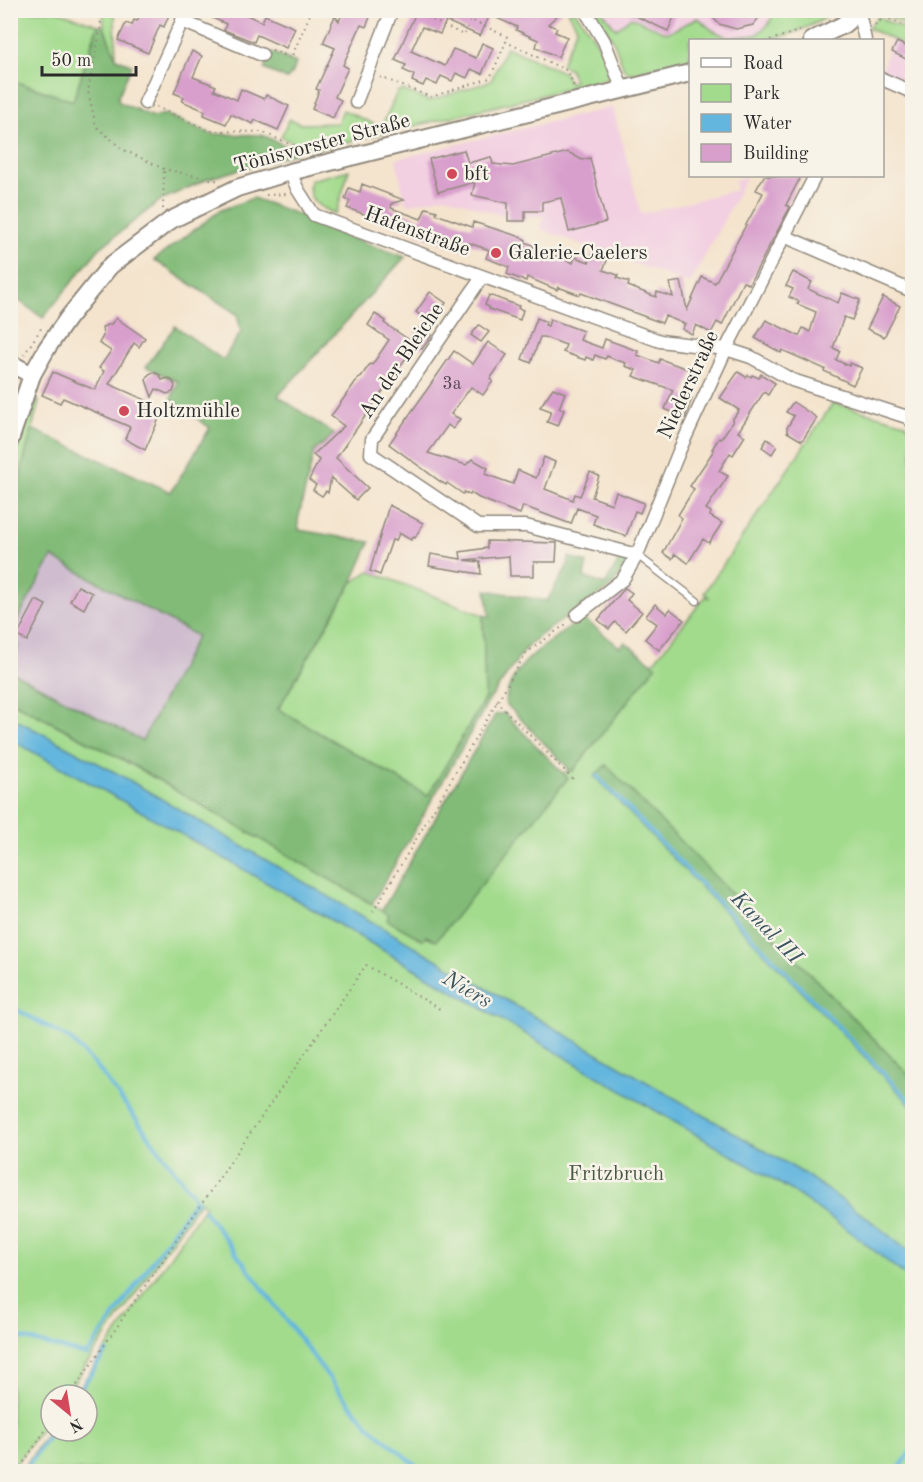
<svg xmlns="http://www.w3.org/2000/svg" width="923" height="1482" viewBox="0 0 923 1482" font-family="'Old Standard TT',serif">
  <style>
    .built { fill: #f2cfe1 }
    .industrial { fill: #cfbdcf }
    .green { fill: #a3db8d; stroke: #67835c; stroke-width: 1.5 }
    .forest { fill: #82bb78; stroke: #567352; stroke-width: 1.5 }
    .water { fill: #63b6de; stroke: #477084; stroke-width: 1.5 }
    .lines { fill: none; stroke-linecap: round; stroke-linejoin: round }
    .stream { stroke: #63b6de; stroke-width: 4 }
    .building { fill: #d89fcc }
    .lane-casing { stroke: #90887c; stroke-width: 9 }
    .street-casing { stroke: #90887c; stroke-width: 15 }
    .secondary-casing { stroke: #90887c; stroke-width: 20 }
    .path { stroke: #90887c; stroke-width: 2; stroke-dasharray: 1.5 4.5; stroke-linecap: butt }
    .lane { stroke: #fff; stroke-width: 6 }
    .street { stroke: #fff; stroke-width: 12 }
    .secondary { stroke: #fff; stroke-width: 16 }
    .poi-dot { fill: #d1495b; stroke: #f7f3e8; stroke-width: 2 }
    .labels { text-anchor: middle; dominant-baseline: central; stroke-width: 5; stroke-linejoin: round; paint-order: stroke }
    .number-label { font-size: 18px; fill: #564853 }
    .street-label { font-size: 21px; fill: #2b2b2b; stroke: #f7f3e8 }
    .poi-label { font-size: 21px; fill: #2b2b2b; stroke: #f7f3e8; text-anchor: start }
    .park-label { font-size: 21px; fill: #495744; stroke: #f7f3e8 }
    .water-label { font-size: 22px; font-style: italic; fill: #3c5561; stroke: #f7f3e8 }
  </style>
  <rect width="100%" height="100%" fill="#f7f3e8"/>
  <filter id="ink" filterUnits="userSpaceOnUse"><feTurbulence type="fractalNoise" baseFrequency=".0167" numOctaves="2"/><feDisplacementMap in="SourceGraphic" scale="12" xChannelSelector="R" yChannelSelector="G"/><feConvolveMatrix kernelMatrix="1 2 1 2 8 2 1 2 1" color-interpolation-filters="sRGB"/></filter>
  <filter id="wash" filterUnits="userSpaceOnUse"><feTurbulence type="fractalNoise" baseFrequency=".008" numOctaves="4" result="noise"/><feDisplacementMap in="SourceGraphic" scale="24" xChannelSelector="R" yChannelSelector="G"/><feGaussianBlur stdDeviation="1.35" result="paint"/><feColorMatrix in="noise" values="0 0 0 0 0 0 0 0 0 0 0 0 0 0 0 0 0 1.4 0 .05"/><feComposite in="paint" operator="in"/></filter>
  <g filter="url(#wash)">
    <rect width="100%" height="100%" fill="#f4e4cd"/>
    <g class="built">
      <path d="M602 11H774L769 24 756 35 729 38 712 30 698 18 667 33 631 17 616 29Z"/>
      <path d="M891 39 912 49V88L883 75V68Z"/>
      <path d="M613 107 641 214 736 190 734 181 747 176 690 284 540 229 544 216 499 215 446 196 406 205 396 159Z"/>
    </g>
    <path class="industrial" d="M52 557 197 636 142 741 12 671 18 646 11 641V631Z"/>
    <g class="green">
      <path d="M11 11H57L98 25 73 101 11 80Z"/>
      <path d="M103 11H115L116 58 104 27Z"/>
      <path d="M568 11H575C588 30 610 54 608 79L311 151 281 137 289 119 301 124 337 123 343 110 376 125 383 124 397 92 403 90 429 101 491 81 506 47 565 73 569 83 574 81 570 69 561 65 577 27Z"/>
      <path d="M595 11H602L616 29 631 17 667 33 698 18 712 30 729 38 756 35 769 24 774 11 809 16 811 11H837C816 24 788 38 762 40 739 43 714 40 690 40V59L630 74 624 69 613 40Z"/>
      <path d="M882 11H912V27L886 16Z"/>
      <path d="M879 15 884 20 912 32V49L868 28Z"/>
      <path d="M349 170 336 214C320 208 304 199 311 180Z"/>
      <path d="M34 400 39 401 11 511V470L21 435Z"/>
      <path d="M833 403 905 423 912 430V1471H21L51 1428V1431H87V1395H74L205 1206 200 1201 65 1395H51V1415L11 1471 10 701 129 763 432 939 706 596 710 598 704 593Z"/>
      <path d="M369 571 483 615 485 698 428 796 278 709 352 583Z"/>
    </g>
    <g class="forest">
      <path d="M98 25 104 27 116 58 132 65 118 97 119 102 153 117 165 114 211 134 262 135 296 150V153L210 178 161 200 99 249 43 318 11 295V80L73 101Z"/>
      <path d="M271 52 296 63 293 72 287 79 264 69Z"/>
      <path d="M253 198 302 216 307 222 405 257 278 396 334 434 314 452 298 520 299 530 370 542 352 583 278 709 428 796 485 698 483 615 490 616 486 590 547 601 568 565 569 557 587 563 584 577 605 585 621 557 626 561V568L609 588 542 634 528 646 520 656 490 699 372 904 129 763 11 701V641L18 645 12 672 142 741 197 636 52 557 11 631V511L32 429 171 492 210 428 171 399 178 382 146 367 175 326 223 360 241 332 237 314 154 260 221 210Z"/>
      <path d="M583 618 620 647 625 642 656 666 572 772 506 704C505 665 555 639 583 618Z"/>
      <path d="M504 713 568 778 436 941 426 936 423 940 387 920 389 915 382 910 495 715Z"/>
      <path d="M606 765 912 1078V1106L594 776Z"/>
    </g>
    <path class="water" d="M11 717 122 776 803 1173 866 1217 912 1254V1281L852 1233 789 1189C530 1038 274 882 11 740Z"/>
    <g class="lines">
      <g class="stream">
        <path d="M597 776 912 1103"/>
        <path d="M10 1006 70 1039 98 1068 198 1202"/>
        <path d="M204 1210 342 1395 369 1426 424 1472"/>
        <path d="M10 1335 87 1355 196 1199"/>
        <path d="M76 1395 107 1351"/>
        <path d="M24 1472 52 1431"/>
        <path d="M897 1472 912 1449"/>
      </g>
    </g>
    <g id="blocks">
      <g class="building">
        <path d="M142 10H171L164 27 160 25 148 53 118 40 126 23 132 25 134 20 137 21Z"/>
        <path d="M195 10H236L262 22 265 15 295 28 286 48 257 35 254 42 224 30 226 24Z"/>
        <path d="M344 10H373L366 27 361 25 343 65 348 68 335 97 341 100 333 118 312 109 319 90 316 89 335 48 323 43 335 16 339 21Z"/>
        <path d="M417 10H563L548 24 557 28 555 32 567 37 558 57 536 47 538 40 516 30 517 27 490 15 480 36 446 21 440 34 422 27 411 51 445 66 453 49 476 58 482 43 493 48 482 74 471 69 467 78 456 73 452 81 441 76 437 85 426 80 423 86 412 81 414 75 403 70 406 65 395 60Z"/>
        <path d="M623 10H677L668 31Z"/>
        <path d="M706 10H765L753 25 736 29 719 24Z"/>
        <path d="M897 42 912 49V62L892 52Z"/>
        <path d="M192 51 202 56 193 77 216 86 214 90 237 100 241 89 264 99 266 95 289 106 278 130 255 120 253 124 231 114 226 124 204 115 205 111 182 101 184 97 174 93Z"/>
        <path d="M464 150 468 163 491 157 493 164 513 166 568 152 582 160 590 158 606 222 569 232 561 198 542 202V211H525V221H508V203L472 195 475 182 438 192 429 159Z"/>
        <path d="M764 176H801L786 205 790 207 763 258 749 284 743 282 722 325 717 322 711 333 696 325 692 334 682 329 685 324 665 316 662 323 581 293 580 295 558 287 557 290 527 277 526 281 520 279 507 274 509 267 486 258 489 250 469 243 466 251 416 233 417 229 387 218 386 222 347 208 350 201 345 199 349 188 360 192 362 184 404 200 392 203 391 208 421 219 426 208 437 211 436 214 472 227 473 222 521 237 526 240 525 242 533 245V247L573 263 575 257 589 262 594 250 609 256 603 270 618 275 617 278 629 282 628 286 656 297 657 292 673 297 670 283 681 281 687 310 702 277 715 283 763 193 756 190Z"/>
        <path d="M793 272 812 282 808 289 838 303 842 293 860 300 852 320 844 317 833 348 840 351 836 360 849 366 850 363 862 368 853 385 824 371 825 369 782 350 781 353 755 338 766 320 799 336 803 328 810 332 816 312 797 304 799 301 789 297 793 289 786 286Z"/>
        <path d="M430 292 446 303 432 323 416 312Z"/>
        <path d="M489 295 519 306 518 308 523 310 520 320 489 309V307L485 305Z"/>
        <path d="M883 297 900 306 884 337 867 329Z"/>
        <path d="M375 314 386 321 384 323 411 341 420 327 432 335 422 349 415 345 336 458 368 488 356 500 331 478 328 493 326 491 322 496 313 490 316 485 309 480 319 460 313 455 344 426 331 416 359 377 360 378 370 364 372 365 389 340 368 325Z"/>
        <path d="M116 318 145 338 139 347 134 343 109 384 150 402 148 408 161 414 145 450 125 439 130 427 63 398 60 403 42 395 53 372 95 390 104 371 99 368 111 351 99 343 103 336 102 327 111 324Z"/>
        <path d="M537 318 546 322 545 325 548 326 550 319 583 331 580 340 602 348 605 339 638 351 637 355 659 363 660 359 693 371 684 395 692 398 685 418 665 409 673 390 633 376 636 370 625 366 626 363 616 360 607 356 605 359 595 355 593 360 586 357 585 360 563 352 566 345 544 337H540L531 363 522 359Z"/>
        <path d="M479 325 489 332 481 342 471 335Z"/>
        <path d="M488 342 507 355 490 379 493 381 483 395 471 387 451 414 460 419 453 429 448 425 428 453 466 465 472 459 488 468 485 474 513 484 518 470 536 478 544 457 555 462 545 489 573 500 575 494 580 496 590 472 599 476 592 497 612 504 616 492 644 503 640 513 635 511 626 536 593 524 596 515 577 508 571 524 523 506 520 514 479 498 471 493 470 495 464 492 463 494 447 483 446 485 441 482 389 444 454 351 473 364Z"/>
        <path d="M154 372 160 375 162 380 168 378 173 381 175 386 173 392 167 394 156 389 152 397 146 380 149 374Z"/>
        <path d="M738 372 746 377 748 375 751 377 752 375 759 378 761 374 775 383 768 395 764 392 738 432 745 436 733 455 730 453 719 471 728 476 706 509 711 512 710 516 722 523 709 543 703 539 688 563 675 554 672 559 663 553 682 518 678 515 694 489 690 486 714 450 712 449 719 438 721 439 733 421 732 420 739 410 720 398Z"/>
        <path d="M553 388 565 393 559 408 564 410 558 426 547 422 551 411 540 407Z"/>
        <path d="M793 402 817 418 802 441 787 432V428L794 416 786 412Z"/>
        <path d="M767 439 777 446 772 454 762 447Z"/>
        <path d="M389 505 423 523 415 538 413 537 411 540 399 533 396 541 392 540 380 575 370 571Z"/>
        <path d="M487 541 557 543 556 562H534V576H510L509 556 464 560 480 562 481 574 429 566 431 554 461 559 460 552 487 548Z"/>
        <path d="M78 586 92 593 84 609 70 601Z"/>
        <path d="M625 588 632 593 627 600 642 612 626 631 615 622 609 629 598 620Z"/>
        <path d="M36 600 46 605 27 641 17 636Z"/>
        <path d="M655 604 667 614 670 609 684 620 659 650 645 639 657 624 646 616Z"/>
      </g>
    </g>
  </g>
  <g filter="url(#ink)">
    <use href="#blocks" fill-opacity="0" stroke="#90887c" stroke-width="1.5"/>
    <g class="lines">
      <defs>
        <path id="lane" d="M637 555 697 601"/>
        <g id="street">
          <path d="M585 10 604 41 623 90"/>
          <path d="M859 12 865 40"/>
          <path d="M182 21 262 55"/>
          <path d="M882 79 912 92"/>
          <path d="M356 102 392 10"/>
          <path d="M145 103 187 10"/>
          <path d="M290 172 298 190 314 215 660 341 726 349 751 357 792 380 907 417 912 422"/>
          <path d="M784 236 912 291"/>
          <path d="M482 277 372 439 371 454 478 526H526L637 555"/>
          <path d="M577 615 623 579 637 555 680 449 726 349 815 176"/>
        </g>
        <g id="secondary">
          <path d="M812 40 843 25 861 10"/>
          <path d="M10 363 32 375"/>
          <path d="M10 440 32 375 47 348 68 318 110 266 171 220 237 188 290 172 690 73"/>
        </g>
      </defs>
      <use href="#lane" class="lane-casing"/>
      <use href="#street" class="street-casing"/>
      <use href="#secondary" class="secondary-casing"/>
      <g class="path">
        <path d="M100 10 101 26 88 91 96 126 122 149 164 169 219 181"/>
        <path d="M411 10 464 35 471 20 508 37 506 42 568 71 574 87"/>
        <path d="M904 10 911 29"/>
        <path d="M874 17 879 10"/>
        <path d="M886 17 892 10"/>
        <path d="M875 25 885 17 912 29"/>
        <path d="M770 40 802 30"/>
        <path d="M272 50 291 58 312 10"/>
        <path d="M380 77 431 97 490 78 506 42"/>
        <path d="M156 107 211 131 262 132 294 146 304 154"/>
        <path d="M266 195 287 194"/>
        <path d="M163 209 164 169"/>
        <path d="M24 355 42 327"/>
        <path d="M10 388 13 380"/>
        <path d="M496 701 575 781"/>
        <path d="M373 912 526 653 569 622"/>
        <path d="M70 1395 366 965 443 1011"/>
        <path d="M17 1472 51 1422"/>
      </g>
      <use href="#lane" class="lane"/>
      <use href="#street" class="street"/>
      <use href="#secondary" class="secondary"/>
    </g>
  </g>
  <g class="poi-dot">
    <circle cx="452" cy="174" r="6"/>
    <circle cx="496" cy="253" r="6"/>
    <circle cx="124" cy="411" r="6"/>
  </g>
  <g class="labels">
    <g class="number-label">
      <text x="452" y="384">3a</text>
    </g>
    <g class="street-label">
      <text transform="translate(322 144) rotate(-15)">Tönisvorster Straße</text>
      <text transform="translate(417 232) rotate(20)">Hafenstraße</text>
      <text transform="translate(402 361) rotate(-56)">An der Bleiche</text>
      <text transform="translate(689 385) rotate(-65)">Niederstraße</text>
    </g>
    <g class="poi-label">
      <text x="464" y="174">bft</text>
      <text x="508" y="253">Galerie-Caelers</text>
      <text x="136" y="411">Holtzmühle</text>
    </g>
    <g class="park-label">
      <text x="616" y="1174">Fritzbruch</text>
    </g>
    <g class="water-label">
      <text transform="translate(766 928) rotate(46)">Kanal III</text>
      <text transform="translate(467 990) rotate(30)">Niers</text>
    </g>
  </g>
  <rect width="923" height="1482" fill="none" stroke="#f7f3e8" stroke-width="36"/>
  <rect x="689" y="39" width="195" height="138" fill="#f7f3e8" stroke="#a5a39c" stroke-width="1.5"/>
  <rect x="701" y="58" width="30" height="9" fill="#ffffff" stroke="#a5a39c" stroke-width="1.5"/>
  <text x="743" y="69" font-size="18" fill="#2b2b2b">Road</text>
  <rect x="701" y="84" width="30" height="18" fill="#a3db8d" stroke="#a5a39c" stroke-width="1.5"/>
  <text x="743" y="99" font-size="18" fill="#2b2b2b">Park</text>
  <rect x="701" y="114" width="30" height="18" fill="#63b6de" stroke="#a5a39c" stroke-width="1.5"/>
  <text x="743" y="129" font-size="18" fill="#2b2b2b">Water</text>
  <rect x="701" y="144" width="30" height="18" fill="#d89fcc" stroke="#a5a39c" stroke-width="1.5"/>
  <text x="743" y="159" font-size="18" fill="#2b2b2b">Building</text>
  <g transform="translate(69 1413) rotate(150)"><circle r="28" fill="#f7f3e8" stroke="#a5a39c" stroke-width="1.5"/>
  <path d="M0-4.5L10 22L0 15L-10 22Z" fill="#d1495b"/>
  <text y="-9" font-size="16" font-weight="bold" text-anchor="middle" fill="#2b2b2b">N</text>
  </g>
  <path d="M42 66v9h94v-9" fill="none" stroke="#2b2b2b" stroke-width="3"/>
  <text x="51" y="66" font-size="18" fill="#2b2b2b" stroke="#f7f3e8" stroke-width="4.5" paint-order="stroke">50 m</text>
</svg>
